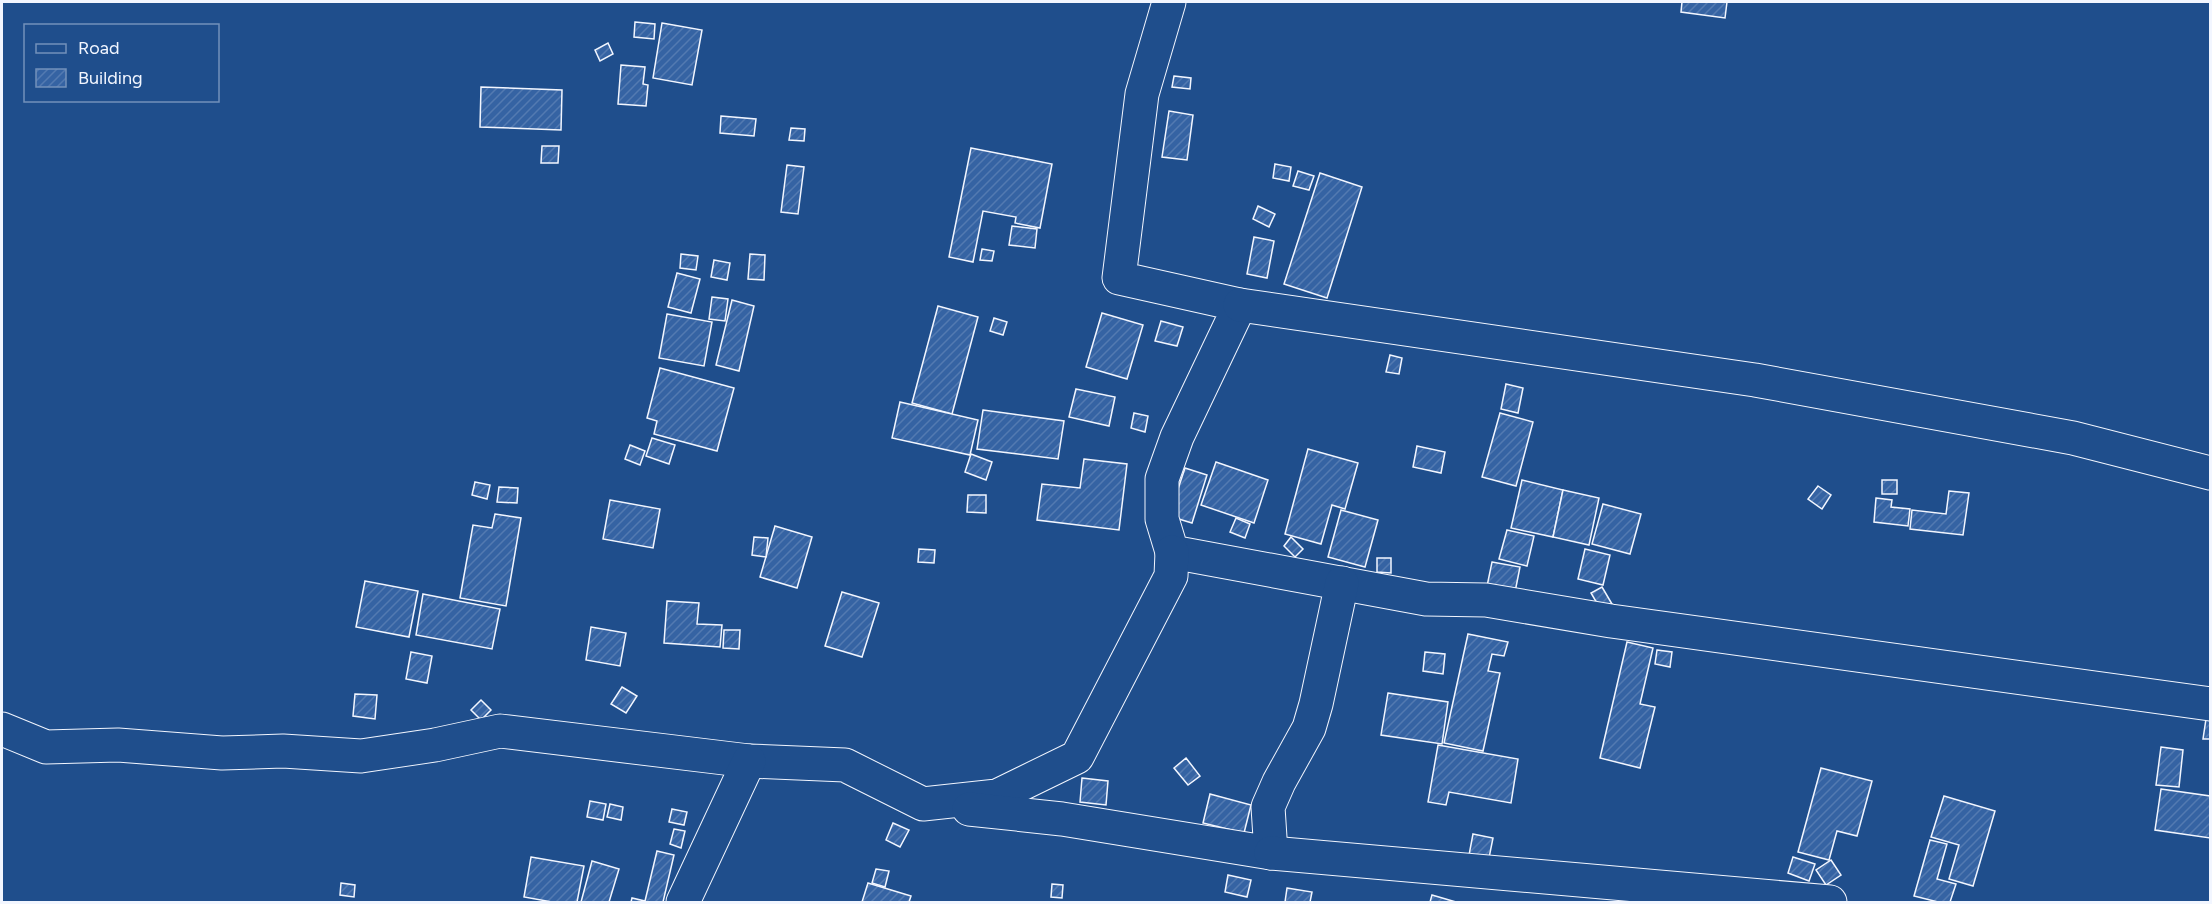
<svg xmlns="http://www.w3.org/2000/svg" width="2212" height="904" viewBox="0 0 2212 904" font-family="Figtree,sans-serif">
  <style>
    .building { fill: url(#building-hatch); stroke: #f2f6ff; stroke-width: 1.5 }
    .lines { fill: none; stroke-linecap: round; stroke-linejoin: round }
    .minor-casing { stroke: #f2f6ff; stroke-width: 35 }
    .minor { stroke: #1f4e8c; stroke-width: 33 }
  </style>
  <defs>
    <pattern id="building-hatch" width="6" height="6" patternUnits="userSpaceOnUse" patternTransform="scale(1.5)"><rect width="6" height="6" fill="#3563a3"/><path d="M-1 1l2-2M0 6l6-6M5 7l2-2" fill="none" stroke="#537ab1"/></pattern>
  </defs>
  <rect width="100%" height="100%" fill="#1f4e8c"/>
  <g class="building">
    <path d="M1682 2H1727L1725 18 1681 12Z"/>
    <path d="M635 22 655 24 654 39 634 37Z"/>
    <path d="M662 23 702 30 692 85 653 78Z"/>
    <path d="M608 43 613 54 600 61 595 50Z"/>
    <path d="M621 65 645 67 643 84 648 85 646 106 618 104Z"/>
    <path d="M1174 76 1191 78 1190 89 1172 87Z"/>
    <path d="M481 87 562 90 561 130 480 127Z"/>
    <path d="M1169 111 1193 115 1187 160 1162 157Z"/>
    <path d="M721 116 756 119 754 136 720 133Z"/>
    <path d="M791 128 805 129 804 141 789 140Z"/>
    <path d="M542 146H559L558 163H541Z"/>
    <path d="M971 148 1052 164 1040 228 1015 223 1016 217 983 211 973 262 949 257Z"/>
    <path d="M1275 164 1291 167 1289 181 1273 178Z"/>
    <path d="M787 165 804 167 798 214 781 212Z"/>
    <path d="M1298 171 1314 176 1309 190 1293 186Z"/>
    <path d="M1320 173 1362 187 1327 298 1284 284Z"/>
    <path d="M1258 206 1275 214 1269 227 1253 219Z"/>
    <path d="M1012 226 1037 229 1035 248 1009 245Z"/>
    <path d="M1254 237 1274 241 1267 278 1247 274Z"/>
    <path d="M982 249 994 251 992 261 980 260Z"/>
    <path d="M681 254 698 256 696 270 680 268Z"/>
    <path d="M750 254 765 255 764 280 748 279Z"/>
    <path d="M714 260 730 263 727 280 711 277Z"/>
    <path d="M677 273 700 279 691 313 668 307Z"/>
    <path d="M712 297 728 299 725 321 709 319Z"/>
    <path d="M732 300 754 306 739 371 716 365Z"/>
    <path d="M938 306 978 317 952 414 912 403Z"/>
    <path d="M1102 313 1143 325 1127 379 1086 367Z"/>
    <path d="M667 314 712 322 704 366 659 358Z"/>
    <path d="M994 318 1007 322 1003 335 990 331Z"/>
    <path d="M1161 321 1183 327 1177 346 1155 341Z"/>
    <path d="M1390 355 1402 358 1399 374 1386 372Z"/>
    <path d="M660 368 734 388 717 451 654 434 657 421 647 418Z"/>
    <path d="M1506 384 1523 388 1518 413 1501 409Z"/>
    <path d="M1076 389 1115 397 1109 426 1069 417Z"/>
    <path d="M900 402 978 420 970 455 892 438Z"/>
    <path d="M983 410 1064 421 1058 459 977 449Z"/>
    <path d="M1134 413 1148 416 1145 432 1131 428Z"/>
    <path d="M1500 413 1533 422 1516 486 1482 477Z"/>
    <path d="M652 438 675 445 669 464 646 456Z"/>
    <path d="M630 445 645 451 640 465 625 459Z"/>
    <path d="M1417 446 1445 452 1441 473 1413 467Z"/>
    <path d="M1308 449 1358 463 1345 509 1332 505 1321 544 1285 534Z"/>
    <path d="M971 454 992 462 986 480 965 472Z"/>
    <path d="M1084 459 1127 464 1119 530 1037 520 1042 484 1080 488Z"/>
    <path d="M1216 462 1268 480 1254 523 1201 505Z"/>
    <path d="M1185 468 1207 475 1192 523 1169 516Z"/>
    <path d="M1522 480 1563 490 1553 537 1511 528Z"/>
    <rect x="1882" y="480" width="15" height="14"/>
    <path d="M475 482 490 485 487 499 472 495Z"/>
    <path d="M1818 486 1831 495 1822 509 1808 499Z"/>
    <path d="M499 487 518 488 517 503 497 502Z"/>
    <path d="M1563 490 1599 498 1589 545 1553 537Z"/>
    <path d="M1949 491 1969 493 1963 535 1910 529 1912 510 1946 514Z"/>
    <path d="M968 495H986V513L967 512Z"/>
    <path d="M1876 498 1892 500 1891 507 1910 509 1908 526 1874 522Z"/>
    <path d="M610 500 660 509 653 548 603 539Z"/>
    <path d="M1603 504 1641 514 1630 554 1592 544Z"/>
    <path d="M1341 510 1378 520 1365 567 1328 557Z"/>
    <path d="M495 514 521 518 506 606 460 598 473 525 492 528Z"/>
    <path d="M1236 518 1250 524 1245 538 1230 532Z"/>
    <path d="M775 526 812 537 797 588 760 577Z"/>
    <path d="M1507 530 1534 536 1527 566 1499 559Z"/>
    <path d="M754 537 768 538 766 557 752 555Z"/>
    <path d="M1291 537 1303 549 1295 557 1284 546Z"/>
    <path d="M919 549 935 550 934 563 918 562Z"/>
    <path d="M1585 549 1610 555 1603 585 1578 579Z"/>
    <path d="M1377 558H1391V573L1377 572Z"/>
    <path d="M1492 562 1520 567 1514 597 1486 591Z"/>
    <path d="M365 581 418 591 409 637 356 627Z"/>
    <path d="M1602 587 1612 604 1601 610 1591 593Z"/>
    <path d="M842 592 879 603 862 657 825 646Z"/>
    <path d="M423 594 500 609 492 649 416 635Z"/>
    <path d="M667 601 699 603 697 624 722 625 720 647 664 643Z"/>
    <path d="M591 627 626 633 620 666 586 660Z"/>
    <path d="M724 630H740L739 649 723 648Z"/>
    <path d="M1468 634 1508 642 1504 656 1492 654 1488 671 1500 673 1483 751 1444 743Z"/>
    <path d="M1627 642 1653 648 1640 704 1655 707 1640 768 1600 758Z"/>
    <path d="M1657 650 1672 652 1670 667 1655 664Z"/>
    <path d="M411 652 432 656 427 683 406 679Z"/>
    <path d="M1425 652 1445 654 1443 674 1423 671Z"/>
    <path d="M622 687 637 696 626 713 611 704Z"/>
    <path d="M1388 693 1448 702 1442 744 1381 735Z"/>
    <path d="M355 694 377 695 375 719 353 716Z"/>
    <path d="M481 700 491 710 481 720 471 710Z"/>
    <path d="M2206 719 2210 720V739H2203Z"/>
    <path d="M1438 745 1518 759 1511 803 1449 792 1446 805 1428 802Z"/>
    <path d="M2161 747 2183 750 2179 787 2156 785Z"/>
    <path d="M1186 758 1200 776 1188 785 1174 768Z"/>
    <path d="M1821 768 1872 781 1857 836 1837 831 1829 860 1798 852Z"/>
    <path d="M1082 778 1108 781 1106 805 1080 802Z"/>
    <path d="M2161 789 2210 796V838L2155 830Z"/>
    <path d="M1210 794 1251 805 1244 833 1203 823Z"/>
    <path d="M1944 796 1995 811 1973 886 1949 879 1959 845 1931 837Z"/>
    <path d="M590 801 606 804 603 820 587 817Z"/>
    <path d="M610 804 623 807 621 820 607 817Z"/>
    <path d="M672 809 687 812 684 825 669 822Z"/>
    <path d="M893 823 909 830 900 847 886 840Z"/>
    <path d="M674 829 685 831 681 848 670 844Z"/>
    <path d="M1473 834 1493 838 1489 858 1469 855Z"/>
    <path d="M1930 840 1947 844 1937 879 1956 884 1950 902H1938L1914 896Z"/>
    <path d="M657 851 674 855 663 902H631L632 898 645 901Z"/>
    <path d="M531 857 584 866 577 902H552L524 897Z"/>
    <path d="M1793 857 1815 864 1809 881 1788 873Z"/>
    <path d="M1831 860 1841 875 1826 885 1816 870Z"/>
    <path d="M592 861 619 869 609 902H581Z"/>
    <path d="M876 869 889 871 885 887 872 883Z"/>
    <path d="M1228 875 1251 880 1247 897 1225 892Z"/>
    <path d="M341 883 355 885 354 897 340 895Z"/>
    <path d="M868 883 911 896 909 902H862Z"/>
    <path d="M1052 884 1063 885 1062 898 1051 897Z"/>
    <path d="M1287 888 1312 892 1310 902H1285Z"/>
    <path d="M1432 895 1456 902H1430Z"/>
  </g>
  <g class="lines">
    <defs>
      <g id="minor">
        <path d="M1169 2 1142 94 1119 278 1240 305 1177 437 1162 479V519L1172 552 1426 599 1486 600 1611 621 2210 704"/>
        <path d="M1240 305 1755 380 2073 438 2210 473"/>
        <path d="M2 729 46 747 118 745 222 753 283 751 361 756 435 745 500 731 749 761 845 765 923 804 997 796 1077 757 1171 576 1172 552"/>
        <path d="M969 809 1062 819 1271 853 1268 807 1279 782 1309 728 1316 704 1342 583"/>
        <path d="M1271 853 1830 902"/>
        <path d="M683 902 749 761"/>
      </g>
    </defs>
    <use href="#minor" class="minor-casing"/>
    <use href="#minor" class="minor"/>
  </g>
  <rect width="2212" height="904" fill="none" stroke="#f2f6ff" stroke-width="6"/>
  <rect x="24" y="24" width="195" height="78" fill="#1f4e8c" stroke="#7391ba" stroke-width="1.5"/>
  <rect x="36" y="44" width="30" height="9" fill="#1f4e8c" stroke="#7391ba" stroke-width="1.5"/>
  <text x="78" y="54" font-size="18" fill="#f2f6ff">Road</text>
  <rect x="36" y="69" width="30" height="18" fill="url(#building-hatch)" stroke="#7391ba" stroke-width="1.5"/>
  <text x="78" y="84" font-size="18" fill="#f2f6ff">Building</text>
</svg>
